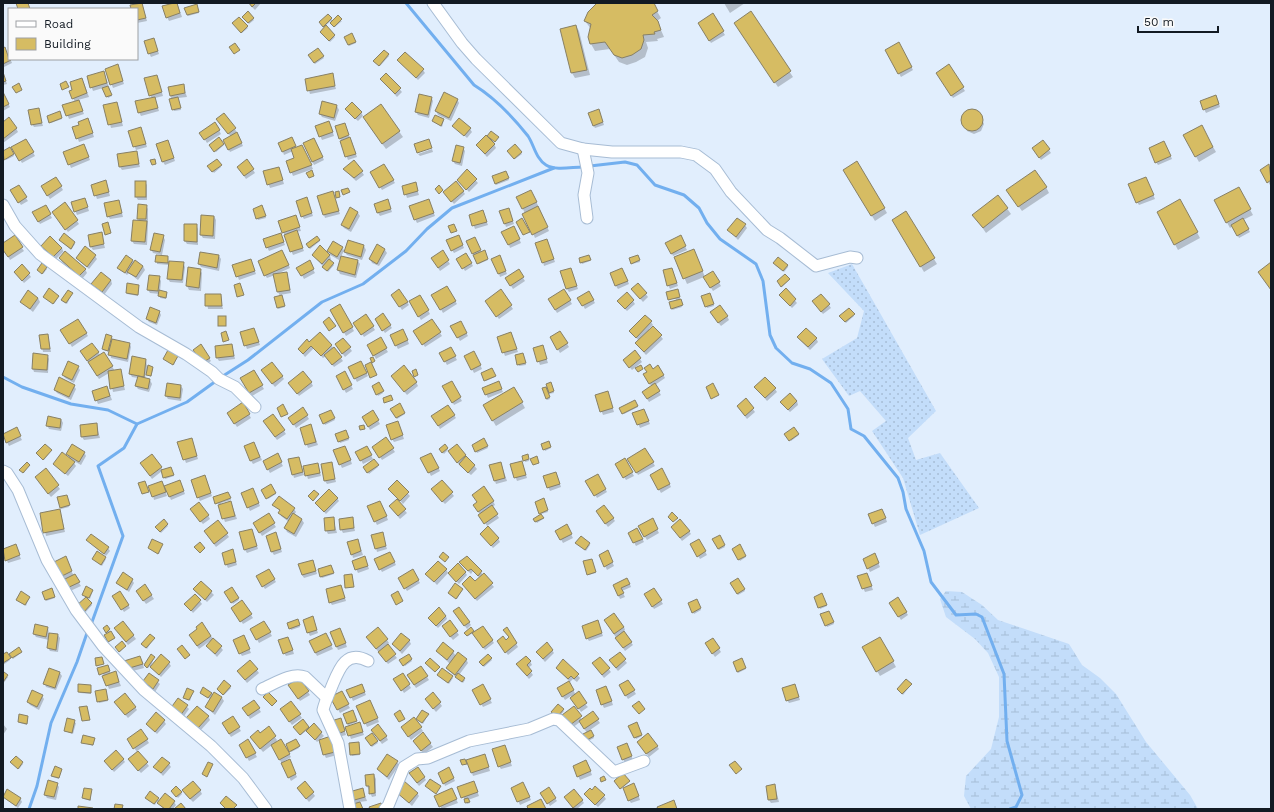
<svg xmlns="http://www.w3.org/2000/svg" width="1274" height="812" viewBox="0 0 1274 812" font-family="'Work Sans',sans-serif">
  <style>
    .grass { fill: url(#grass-dots) }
    .wetland { fill: url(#wetland-marsh) }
    .shadow { fill: #0003 }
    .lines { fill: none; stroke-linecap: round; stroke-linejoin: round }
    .stream { stroke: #72afef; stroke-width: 3 }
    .building { fill: #d6bc63; stroke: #888065 }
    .minor-casing { stroke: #a7bcd4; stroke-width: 13 }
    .minor { stroke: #fff; stroke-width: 11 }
  </style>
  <defs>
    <pattern id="grass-dots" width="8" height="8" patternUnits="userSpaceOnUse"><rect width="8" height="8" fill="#c3ddfa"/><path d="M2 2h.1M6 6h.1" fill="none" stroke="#a6bdd6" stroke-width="1.8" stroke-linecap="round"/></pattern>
    <pattern id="wetland-marsh" width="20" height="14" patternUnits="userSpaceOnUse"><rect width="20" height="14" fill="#c3ddfa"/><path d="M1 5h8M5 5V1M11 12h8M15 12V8" fill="none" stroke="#a6bdd6"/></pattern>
  </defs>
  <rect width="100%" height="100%" fill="#e1eefd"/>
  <path class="grass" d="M852 264 936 411 908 438 916 460 940 453 979 508 920 535 903 478 872 431 886 421 860 391 849 396 822 359 857 338 864 311 828 273Z"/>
  <path class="wetland" d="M946 591 962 592 982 605 998 620 1069 644 1082 665 1100 678 1116 694 1146 742 1190 795 1198 809H971L964 796 966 776 991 749 999 717V677L988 653 975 639 946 617 940 599Z"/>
  <g class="shadow">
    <path d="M142 3 147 21 137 23V9H132Z"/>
    <path d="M177 3 182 17 169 21 167 17Z"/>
    <path d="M248 3H261L255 10Z"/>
    <path d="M599 3H652L661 18 657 21 664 37 657 39 658 41 646 42 648 48 645 57 636 62 627 65 619 62 610 49 595 51 591 44V29L585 21Z"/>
    <path d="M724 3H745L730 13Z"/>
    <path d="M197 5 199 13 188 16 187 15Z"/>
    <path d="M248 13 254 20 249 24 244 18Z"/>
    <path d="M750 13 793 77 778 87 738 29Z"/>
    <path d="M328 15 333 21H342L335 27 331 21 325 26 335 37 330 42 322 33 325 28 320 22Z"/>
    <path d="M713 15 725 35 711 43 699 23Z"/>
    <path d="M234 25 247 27 248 28 242 33Z"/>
    <path d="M576 26 579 31 590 75 575 78 572 73 561 29Z"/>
    <path d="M351 34 356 43 349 46 345 37Z"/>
    <path d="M155 42 159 54 151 57 149 53Z"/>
    <path d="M899 44 913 70 901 77 886 50Z"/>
    <path d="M5 48 12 63 4 67 3 49Z"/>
    <path d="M318 50 324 58 315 64 309 56Z"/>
    <path d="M384 51 389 56 380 66 375 62Z"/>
    <path d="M398 60 423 70 425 73 418 80Z"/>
    <path d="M949 66 965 91 953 98 937 73Z"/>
    <path d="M106 69H119L124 84 113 88Z"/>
    <path d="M104 72 112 96 108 98 103 88 93 91 88 77Z"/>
    <path d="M3 73 7 84 3 85Z"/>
    <path d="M386 74 402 92 397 97 381 79Z"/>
    <path d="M332 75 336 89 310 94 306 80Z"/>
    <path d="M158 79 163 96 155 98 159 111 141 116 139 112 152 98 150 95Z"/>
    <path d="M84 83 89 97 78 100 84 114 69 119 64 106 75 102 73 98Z"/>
    <path d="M183 85 187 97 178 98 181 110 174 111 169 88Z"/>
    <path d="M3 94 10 107 3 111Z"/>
    <path d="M431 97 433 101 429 118 418 115 416 112Z"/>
    <path d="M457 99 459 103 451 121 438 115 436 111Z"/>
    <path d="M1218 100 1220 107 1206 113 1204 109Z"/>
    <path d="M323 102 337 106 339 110 335 121 322 117 320 114Z"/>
    <path d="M117 103 123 126 111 128 105 106Z"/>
    <path d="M381 106 403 137 386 149 367 123Z"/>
    <path d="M38 109 43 126 34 127 32 124Z"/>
    <path d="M972 110 979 113 984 124 981 131 974 134 967 131 962 120 965 113Z"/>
    <path d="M348 112H361L363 116 358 121Z"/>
    <path d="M60 113 62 119 51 123 50 122Z"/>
    <path d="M600 113 604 125 595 128 593 125Z"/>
    <path d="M88 119 94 137 79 142 74 128 80 126Z"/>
    <path d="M444 120 442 127 433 121Z"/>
    <path d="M220 122 235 129 243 146 230 152 224 140 231 137Z"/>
    <path d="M3 123 16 128 18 132 3 143Z"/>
    <path d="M215 123 221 134 207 143 201 133Z"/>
    <path d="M331 126 334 136 322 140 316 127Z"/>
    <path d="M454 126 470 129 472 132 467 138Z"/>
    <path d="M1201 126 1216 152 1199 162 1184 135Z"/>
    <path d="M129 131H142L147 147 136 150Z"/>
    <path d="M346 131 352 142 357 157 348 160 340 138Z"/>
    <path d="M219 139 224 145 216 152 211 147Z"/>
    <path d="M26 140 35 156 22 163 13 148Z"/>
    <path d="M168 141 175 161 165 165 163 162Z"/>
    <path d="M293 141 297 148 304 150 313 169 293 176 287 162 295 159 293 151 284 155 283 152Z"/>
    <path d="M1043 141 1051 153 1041 160 1035 151Z"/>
    <path d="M316 143 324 160 314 165 312 161Z"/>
    <path d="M494 144 496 148 487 157 477 146Z"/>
    <path d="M515 146 522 154 515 159 508 151Z"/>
    <path d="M1166 146 1172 159 1158 165 1156 162Z"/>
    <path d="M85 148 90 160 71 168 65 153Z"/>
    <path d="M463 148 465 151 462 166 455 164 453 161Z"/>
    <path d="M10 149 14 156 6 160 3 152Z"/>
    <path d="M432 149 433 152 420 156 418 154Z"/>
    <path d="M136 152 140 167 122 170 120 167Z"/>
    <path d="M216 160 221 167 214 173 209 166Z"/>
    <path d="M247 160 255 173 246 179 240 170Z"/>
    <path d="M857 162 887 213 875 221 844 170Z"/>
    <path d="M384 165 395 183 382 190 371 172Z"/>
    <path d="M1269 166 1271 169 1270 185 1261 170Z"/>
    <path d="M344 169 362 172 364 175 356 181Z"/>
    <path d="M280 171 284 184 270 188 264 172Z"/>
    <path d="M467 171 478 183 469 192 458 180Z"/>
    <path d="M505 172 509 180 496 185 493 177Z"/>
    <path d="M56 178 63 190 50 199 42 187Z"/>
    <path d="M1147 181 1155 199 1139 205 1137 202Z"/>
    <path d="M136 182H145L147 185V200H138L136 197Z"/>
    <path d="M415 183 419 195 407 198 403 186Z"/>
    <path d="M92 185H107L110 196 97 199Z"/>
    <path d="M18 186 28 201 21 205 11 191Z"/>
    <path d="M1046 187 1049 193 1022 211 1011 196Z"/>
    <path d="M1238 188 1253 215 1243 220 1250 232 1239 238 1233 226 1230 228 1215 201Z"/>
    <path d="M463 191 465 194 454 204 444 192Z"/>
    <path d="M533 194 549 231 535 238 518 197Z"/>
    <path d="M334 196 340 214 325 218 324 215Z"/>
    <path d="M998 196 1011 214 986 233 977 220Z"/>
    <path d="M119 201 123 217 110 219 108 216Z"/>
    <path d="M1180 201 1200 238 1178 250 1158 213Z"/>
    <path d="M86 202 89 211 77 215 72 203Z"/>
    <path d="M308 202 313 216 304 219 302 216Z"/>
    <path d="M65 203 79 224 68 232 55 215Z"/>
    <path d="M389 204 392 212 380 216 378 213Z"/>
    <path d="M430 204 435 216 417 223 415 219Z"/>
    <path d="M45 206 52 218 40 224 34 213Z"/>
    <path d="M146 206 148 209V225L147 245 134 244 132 241 139 221 138 218Z"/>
    <path d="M262 208 266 218 258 220 254 209Z"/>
    <path d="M350 209 358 213 360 216 351 232 344 228 342 225Z"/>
    <path d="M501 212 510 213 514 224 506 227Z"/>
    <path d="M906 213 937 264 924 272 894 220Z"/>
    <path d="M484 215 488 225 475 229 470 216Z"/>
    <path d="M214 216 216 220 215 239 203 238 201 235Z"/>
    <path d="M297 220 301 231 296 232 304 251 293 255 279 222Z"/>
    <path d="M185 225H196L198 229V245L187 244 185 241Z"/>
    <path d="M745 225 747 228 738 240 729 230Z"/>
    <path d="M515 230 521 243 510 248 509 245Z"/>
    <path d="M101 233 105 248 93 250 91 247Z"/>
    <path d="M64 235 75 244 71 250 60 240Z"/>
    <path d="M281 235 285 245 269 251 267 247Z"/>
    <path d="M163 236 165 240 162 255 153 253 151 249Z"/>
    <path d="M14 237 24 251 10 260 3 248V244Z"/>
    <path d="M317 237 320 241 310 249 307 244Z"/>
    <path d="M680 237 687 250 673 256 667 243Z"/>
    <path d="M460 239 464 248 454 253 452 250Z"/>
    <path d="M547 240 555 262 544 266 543 262Z"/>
    <path d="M348 241 364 246 366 250 362 260 347 255 344 251 339 260 330 255 329 251 342 247 345 252Z"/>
    <path d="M476 242 481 252 484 251 488 260 479 264 473 253Z"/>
    <path d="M320 247 330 256 331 259 330 261 334 265 328 272 313 255Z"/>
    <path d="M62 248 64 253 85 269 87 273 82 279 62 262 60 258 64 253 63 252 55 260 44 249Z"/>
    <path d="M385 250 387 253 379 266 372 263 370 259Z"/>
    <path d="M694 250 705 277 713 273 721 286 713 291 704 277 687 284 676 258Z"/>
    <path d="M442 252 450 264 440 271 432 258Z"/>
    <path d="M284 254 290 268 279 273H287L291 293 280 295 285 307 278 309 280 296 278 292 275 275 267 278 265 275Z"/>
    <path d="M466 254 473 266 465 271 458 259Z"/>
    <path d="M95 256 97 259 89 269 77 258Z"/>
    <path d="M157 256 168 257V262L183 263 185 267 183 283 170 282 168 279 170 265 157 264Z"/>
    <path d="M219 256 221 259 219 271 201 267 199 264Z"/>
    <path d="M342 257 358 261 360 264 356 278 340 274 338 270Z"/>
    <path d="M589 257 590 261 582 264 580 259Z"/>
    <path d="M638 257 640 262 632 264V263Z"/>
    <path d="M251 260 256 274 239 280 234 266Z"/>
    <path d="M501 260 507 274 500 277 499 274Z"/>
    <path d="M133 261 143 266 145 270 138 280 129 273 127 275 119 268Z"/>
    <path d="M309 262 315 273 304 279 298 268Z"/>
    <path d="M42 264 47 269 43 274 39 271Z"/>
    <path d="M775 265H788V267L784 272Z"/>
    <path d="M189 269 200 270 202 273 201 291 189 290 187 286Z"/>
    <path d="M571 269 578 289 569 292 567 289Z"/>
    <path d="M672 269 678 286 670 289 668 285Z"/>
    <path d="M518 270 525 281 513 289 506 278Z"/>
    <path d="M624 272 629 284 618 289 616 286Z"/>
    <path d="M29 274 31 277 24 283 17 275Z"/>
    <path d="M159 277 161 281 160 292 167 293 166 299 160 298V294L150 293 148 290Z"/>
    <path d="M111 280 112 284 104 295 93 284Z"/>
    <path d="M789 280 782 287 779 283Z"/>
    <path d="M638 284 648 297 643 302 632 289Z"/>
    <path d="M139 286 138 296 127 294V293Z"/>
    <path d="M446 287 457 304 443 313 433 295Z"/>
    <path d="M564 290 572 304 557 313 549 299Z"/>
    <path d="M786 290 797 303 792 308 780 295Z"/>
    <path d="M399 291 409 305 402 310 392 295Z"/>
    <path d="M501 291 513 309 499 319 488 304Z"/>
    <path d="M678 291 682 307 672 310 676 299H669Z"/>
    <path d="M589 292 595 303 585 309 579 298Z"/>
    <path d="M72 294 67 304 63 302 62 300Z"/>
    <path d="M206 295H220L223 309H208Z"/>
    <path d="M710 295 714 306 707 308 702 296Z"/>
    <path d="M59 296 54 304 45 298Z"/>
    <path d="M420 296 430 314 421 320 410 302Z"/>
    <path d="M38 298 40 302 33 312 21 302Z"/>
    <path d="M633 301 635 304 627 311 620 304Z"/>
    <path d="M813 302 829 305 831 308 823 314Z"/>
    <path d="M340 306 354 331 346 336 331 310Z"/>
    <path d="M849 309 854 316 846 323 841 316Z"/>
    <path d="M159 311 161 315 157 325 149 322 147 319Z"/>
    <path d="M366 315 375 330 364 337 355 323Z"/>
    <path d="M383 315 392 328 385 333 376 320Z"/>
    <path d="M713 316H727L729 320 721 326Z"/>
    <path d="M78 320 88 336 72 347 62 330Z"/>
    <path d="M432 320 442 336 425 347 415 331Z"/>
    <path d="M460 322 468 336 460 341 452 327Z"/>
    <path d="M651 322 653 325 649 329 650 331 653 327 663 339 646 355 638 346 639 341 630 331Z"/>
    <path d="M254 329 260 345 247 349 241 333Z"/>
    <path d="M560 332 569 347 560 353 551 337Z"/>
    <path d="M405 333 409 344 398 349 391 336Z"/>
    <path d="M511 333 518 352 505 356 498 337Z"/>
    <path d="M48 335 51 352H43L40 336Z"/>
    <path d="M111 337 112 340 130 344 131 347 128 362 111 358 110 352 103 350Z"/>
    <path d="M798 338H816L818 342 810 350Z"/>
    <path d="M343 339 352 351 345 357 338 348Z"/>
    <path d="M380 339 388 352 376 359 368 345Z"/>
    <path d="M309 343 331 345 343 361 334 367 326 356 323 358 314 348 305 357 299 349Z"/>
    <path d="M92 344 100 355 103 353 115 371 120 370 125 390 113 392 109 373 99 379 83 355Z"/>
    <path d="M232 345 235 359 219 361 217 358Z"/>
    <path d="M200 346 211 361 204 366Z"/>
    <path d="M542 346 548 363 540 365 534 349Z"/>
    <path d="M451 349 457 360 447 365 441 354Z"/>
    <path d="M635 352 642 362 632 370 626 363Z"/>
    <path d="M47 355 49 359 48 373 34 372 33 369Z"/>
    <path d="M476 355 482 369 474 373 465 356Z"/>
    <path d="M523 355 526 365 519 366 516 356Z"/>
    <path d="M177 356 174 365 164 359Z"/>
    <path d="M146 360 147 366 153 369 151 377 146 373 145 379 150 380 152 384 149 392 138 389 136 386 138 378 132 377 130 374Z"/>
    <path d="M360 362 368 376 357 382 349 368Z"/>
    <path d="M658 366 665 378 655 385 661 395 649 402 643 392 652 387 644 375Z"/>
    <path d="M78 367 80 370 74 383 65 378 63 375Z"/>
    <path d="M492 369 495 377 486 381 482 373Z"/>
    <path d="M253 371 264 389 252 396 241 378Z"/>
    <path d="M344 373 353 389 346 393 337 376Z"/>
    <path d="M264 374 282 376 284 379 275 387Z"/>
    <path d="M394 379 416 382 418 386 407 395Z"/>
    <path d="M311 382 313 386 299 396 292 386Z"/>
    <path d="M451 382 462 401 454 405 444 386Z"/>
    <path d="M379 384 383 393 378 396 373 386Z"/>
    <path d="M550 384 554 393 548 394 550 399 547 400 543 389Z"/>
    <path d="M74 386 76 389 71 400 57 393 55 390Z"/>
    <path d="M181 386 183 389 181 401 168 399 166 396Z"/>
    <path d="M500 386 503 392 488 398 483 388Z"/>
    <path d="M107 387 112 400 98 404 93 392Z"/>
    <path d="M756 387 775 389 777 392 767 401Z"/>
    <path d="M514 388 525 408 496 426 484 406Z"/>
    <path d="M596 396H609L614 412 603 415Z"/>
    <path d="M746 400 755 412 747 419 738 407Z"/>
    <path d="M634 401 638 407 624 414 621 408Z"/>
    <path d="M797 401 798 405 790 412 783 405Z"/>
    <path d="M243 404 251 418 237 427 228 413Z"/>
    <path d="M399 404 405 414 397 419 391 409Z"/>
    <path d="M448 406 456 418 440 429 433 416Z"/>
    <path d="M303 409 309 419 296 428 290 418Z"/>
    <path d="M644 410 650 424 640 428 634 414Z"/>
    <path d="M330 411 335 420 325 425 320 416Z"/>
    <path d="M373 412 380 424 370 430 363 417Z"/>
    <path d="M61 419 63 423 61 431 49 429 47 425Z"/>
    <path d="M96 424 100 438 84 440 82 437Z"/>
    <path d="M266 425 284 431 286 434 277 440Z"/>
    <path d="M399 425 404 439 394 442 392 439Z"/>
    <path d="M311 426 318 445 308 448 301 429Z"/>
    <path d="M794 428 799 435 791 441 786 434Z"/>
    <path d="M16 429 22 440 9 446 3 435Z"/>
    <path d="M345 431 349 440 340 443 336 434Z"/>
    <path d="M386 439 395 452 382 460 373 447Z"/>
    <path d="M484 440 488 448 477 453 473 445Z"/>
    <path d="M179 443H193L198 459 186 463Z"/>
    <path d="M254 443 262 460 253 464 251 461Z"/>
    <path d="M549 443 551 448 545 451 544 449Z"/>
    <path d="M457 445 477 469 471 475 460 466 448 450 444 454 440 449 445 446 449 451Z"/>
    <path d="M366 447 373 459 363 464 357 452Z"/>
    <path d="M645 449 655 466 638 475 629 459Z"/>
    <path d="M347 450 352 464 342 468 340 464Z"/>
    <path d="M51 451 44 460 38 454Z"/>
    <path d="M84 452 86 456 81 465 72 460 76 466 68 476 54 464 70 459 67 454Z"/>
    <path d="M277 455 283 466 270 473 264 462Z"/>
    <path d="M433 457 440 471 431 476 422 459Z"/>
    <path d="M523 457H528L529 461 525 462Z"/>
    <path d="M299 458 304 475 294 478 293 474Z"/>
    <path d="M624 459 634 476 626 480 616 464Z"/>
    <path d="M374 460 378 467 369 474 364 467Z"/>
    <path d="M331 463 336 482 327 484 325 481Z"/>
    <path d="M501 463 507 481 496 484 495 481Z"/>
    <path d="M318 464 321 476 308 479 304 466Z"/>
    <path d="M29 465 24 473 21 471Z"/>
    <path d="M511 465H523L527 478 517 481Z"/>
    <path d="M143 466 161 467 163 471 172 470 174 476 165 479 162 471 152 479Z"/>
    <path d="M46 470 60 489 51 497 38 481Z"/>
    <path d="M662 470 671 487 661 493 651 475Z"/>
    <path d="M556 473 561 487 550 491 548 487Z"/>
    <path d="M597 475 607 492 597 498 587 481Z"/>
    <path d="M206 480 212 496 200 501 198 497Z"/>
    <path d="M180 481 185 494 171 500 166 488H164L167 496 154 500 153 496 162 482 164 487Z"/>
    <path d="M442 481 454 496 445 504 434 493Z"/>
    <path d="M397 482 410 496 403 504 390 489Z"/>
    <path d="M270 485 276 494 268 499 262 490Z"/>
    <path d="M253 489 260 506 250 511 248 507Z"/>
    <path d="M228 494 231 500 221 503 222 505 231 502 237 519 225 522 219 504 216 503Z"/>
    <path d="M67 497 69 507 61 509 60 508Z"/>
    <path d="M337 498 339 501 326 514 316 503Z"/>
    <path d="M396 501 407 513 400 519 390 507Z"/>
    <path d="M493 501 495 505 492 507 499 518 487 526 476 508Z"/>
    <path d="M544 501 548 512 541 514 543 519 537 523 534 519 541 515 540 513Z"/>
    <path d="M274 505 294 509 296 512 294 515 302 520 304 523 296 537 287 532 285 528 289 522 281 516 280 511Z"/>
    <path d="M382 505 388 520 377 525 375 521Z"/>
    <path d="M60 510 65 532 46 536 41 514Z"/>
    <path d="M193 513 208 515 210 519 203 524Z"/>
    <path d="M884 513 887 522 875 527 869 515Z"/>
    <path d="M268 515 276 527 262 536 254 523Z"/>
    <path d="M599 515 613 518 615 521 608 527Z"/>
    <path d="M333 518 337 533 328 534 326 530Z"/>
    <path d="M352 518 355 531 343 533 341 529Z"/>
    <path d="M652 520 659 533 647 540 639 527Z"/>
    <path d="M164 521 168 526 161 533 157 529Z"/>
    <path d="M218 521 229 537 216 547 207 535Z"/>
    <path d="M566 525 573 538 563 543 556 531Z"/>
    <path d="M637 529 644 542 636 546 629 533Z"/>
    <path d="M674 530 689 531 691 534 682 541Z"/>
    <path d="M253 533 258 549 247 553 245 550Z"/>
    <path d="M382 533 387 549 377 552 376 548Z"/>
    <path d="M276 534 282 552 274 555 272 552Z"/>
    <path d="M481 534 498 538 500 542 493 548Z"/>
    <path d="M719 536 725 547 719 550 714 539Z"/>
    <path d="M581 537 590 545 586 551 577 544Z"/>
    <path d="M88 540 108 548 110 551 106 556Z"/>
    <path d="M699 540 707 555 700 559 691 545Z"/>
    <path d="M359 543 363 555 353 558 352 554Z"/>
    <path d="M162 545 159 554 149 548Z"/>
    <path d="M15 546 21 559 8 563 3 550Z"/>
    <path d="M739 546 746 557 740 561 733 549Z"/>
    <path d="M97 553 106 559 102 566 93 559Z"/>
    <path d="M390 553 396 565 382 572 375 560Z"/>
    <path d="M234 554 237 565 228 568 226 564Z"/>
    <path d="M600 555H609L614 566 607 570Z"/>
    <path d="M467 557 494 587 477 601 465 587 480 578 473 571 471 574 463 566 461 563Z"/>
    <path d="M876 558 880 567 870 572 868 568Z"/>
    <path d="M366 561 369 569 358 573 353 562Z"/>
    <path d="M592 561 596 573 589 575 588 574Z"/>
    <path d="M314 564 317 574 304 578 302 575Z"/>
    <path d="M331 567 334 574 322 578 321 577Z"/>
    <path d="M69 568 81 586 68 592 61 576Z"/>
    <path d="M446 569 448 573 437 585 427 574Z"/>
    <path d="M269 570 276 582 265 589 257 577Z"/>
    <path d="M412 570 420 583 407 591 399 578Z"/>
    <path d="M465 572 467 575 459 584 449 574Z"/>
    <path d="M858 577H868L873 590 865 592Z"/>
    <path d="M132 580 134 583 129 592 117 583Z"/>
    <path d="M738 580 745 591 738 595 731 584Z"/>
    <path d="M201 582 214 595 207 602 194 589Z"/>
    <path d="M629 582 631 587 622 591 625 597 620 599 614 585Z"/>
    <path d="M145 586 154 599 146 604 139 594Z"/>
    <path d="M341 586 346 601 332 605 330 602Z"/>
    <path d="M232 588 239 600 233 604 226 592Z"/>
    <path d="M654 589 663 604 654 609 645 595Z"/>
    <path d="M52 590 55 598 46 601V600Z"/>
    <path d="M93 590 90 599 84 596Z"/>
    <path d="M462 590 457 599 449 593Z"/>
    <path d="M119 592 130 608 124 612 113 596Z"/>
    <path d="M195 595 202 604 193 613 186 604Z"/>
    <path d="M822 595 827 606 820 609 815 597Z"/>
    <path d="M29 598 26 606 18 601Z"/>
    <path d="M86 598 92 605 84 614 78 608Z"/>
    <path d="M897 599 908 615 901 620 890 603Z"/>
    <path d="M697 600 701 610 694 614 689 604Z"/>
    <path d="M234 611 251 615 253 618 243 624Z"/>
    <path d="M829 612 834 624 827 627 822 615Z"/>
    <path d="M457 615 469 622 471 625 467 629Z"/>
    <path d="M446 616 447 619 438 628 431 621Z"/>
    <path d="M313 618 318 633 310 636 308 632Z"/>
    <path d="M297 620 300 627 291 630 288 623Z"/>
    <path d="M123 622 136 639 128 645 117 632Z"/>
    <path d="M264 622 272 636 259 643 251 629Z"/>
    <path d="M450 622 459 635 453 640 445 630Z"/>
    <path d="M607 624 624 627 625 630 623 632 633 645 625 651Z"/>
    <path d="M599 625 603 636 589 641 587 638Z"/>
    <path d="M107 626 114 639 109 642 106 636 108 634 104 629Z"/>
    <path d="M48 628 49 634 58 635 60 638 58 652 50 651 48 648 49 640 36 637 34 634Z"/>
    <path d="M507 628 518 647 508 655 500 644 510 638 506 633Z"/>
    <path d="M340 629 347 647 338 650 331 633Z"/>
    <path d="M471 629 474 633 492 640 494 643 485 650 473 633 468 636 466 633Z"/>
    <path d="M211 636 223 650 217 657 207 646 210 641 199 649 192 639Z"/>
    <path d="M154 638 147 649 143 645Z"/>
    <path d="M327 638 333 649 317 656 310 642Z"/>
    <path d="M880 638 896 667 880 676 863 648Z"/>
    <path d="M713 639 721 652 715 657 706 644Z"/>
    <path d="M245 640 251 653 242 656 240 653Z"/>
    <path d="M369 640H387L389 643 387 645 397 658 388 664Z"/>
    <path d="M409 640 411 644 402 654 393 644Z"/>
    <path d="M290 641 294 654 286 656 284 653Z"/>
    <path d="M125 646 120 652 117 649Z"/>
    <path d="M18 649 21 653 13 659 10 654Z"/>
    <path d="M552 650 554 653 545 662 539 655Z"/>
    <path d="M437 651 453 652 456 656 466 659 468 663 459 675 465 680 463 683 449 671 447 668 450 664Z"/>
    <path d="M6 653 10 660 3 665V656Z"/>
    <path d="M619 653 627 663 618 671 612 664Z"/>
    <path d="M408 655 412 661 405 666 401 660Z"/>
    <path d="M488 655 492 660 484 667 481 663Z"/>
    <path d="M154 658 151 666 169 663 171 666 161 677 150 666 148 668 146 666Z"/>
    <path d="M600 658 611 672 604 678 595 667Z"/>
    <path d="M742 659 746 669 738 673 734 663Z"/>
    <path d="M142 661 144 668 129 672 127 669Z"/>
    <path d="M250 661 259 673 247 683 240 674Z"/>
    <path d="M530 661 532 665 528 668 533 675 529 679 519 667Z"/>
    <path d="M564 661 580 678 577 682 573 679 569 683 576 695 588 707 581 712 571 696 565 700 558 689 570 682 557 668Z"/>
    <path d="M108 667 111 674 117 676 121 686 109 689 103 674H100Z"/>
    <path d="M421 667 429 680 416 688 408 676Z"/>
    <path d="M442 669 453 678 449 684 439 676Z"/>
    <path d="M60 673 62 676 56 690 46 687 45 684Z"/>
    <path d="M149 674 160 684 155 692 144 681Z"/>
    <path d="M403 674 411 688 404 693 395 679Z"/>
    <path d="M3 675 8 677 3 684Z"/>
    <path d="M628 681 636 694 628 699 620 686Z"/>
    <path d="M224 682 231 688 224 695 219 690Z"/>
    <path d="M482 685 492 703 483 707 473 690Z"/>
    <path d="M795 685 800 700 789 703 787 700Z"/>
    <path d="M911 685 903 695 899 691Z"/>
    <path d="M90 686 91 694 80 693 79 692Z"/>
    <path d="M363 688 366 695 353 701 348 690Z"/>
    <path d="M292 689 308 692 310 695 300 701Z"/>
    <path d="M608 690 613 705 604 708 602 704Z"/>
    <path d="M96 692H106L108 701 99 703Z"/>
    <path d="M193 692 190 701 185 699 184 697Z"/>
    <path d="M201 693H211L213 696 214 694 222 698 224 701 215 715 206 707 211 700Z"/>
    <path d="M341 693 350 708 340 713 332 698Z"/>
    <path d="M433 693 442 706 436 712 428 702Z"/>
    <path d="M42 696 44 699 39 710 30 705 28 702Z"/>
    <path d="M179 699 189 709 182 719Z"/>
    <path d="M254 701 261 712 250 719 246 712Z"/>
    <path d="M291 702 302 718 292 725 283 713Z"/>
    <path d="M117 705 135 707 137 710 128 718Z"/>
    <path d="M372 705 379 722 367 727 358 707Z"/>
    <path d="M558 705 564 711 558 718Z"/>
    <path d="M573 707 582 720 593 713 600 723 590 730 594 738 588 741 584 734 587 733 580 722 572 728 563 715Z"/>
    <path d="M353 713 357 722 349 725 350 727H361L364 735 351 739 347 728 349 727 344 714Z"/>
    <path d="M428 715 423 724 418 720Z"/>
    <path d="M208 716 210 720 200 731 189 722Z"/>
    <path d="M28 717 27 725 20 723 19 722Z"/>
    <path d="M233 718 241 731 231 737 223 724Z"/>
    <path d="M68 719 76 723 73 734 65 731Z"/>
    <path d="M164 721 166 724 157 734 147 724Z"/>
    <path d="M342 722 346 735 338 737Z"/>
    <path d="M3 724 7 729 3 735Z"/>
    <path d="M636 724 642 736 636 739 630 727Z"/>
    <path d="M314 725 324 736 317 742 307 730 301 735 295 729 308 727 309 729Z"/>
    <path d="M268 728 277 740 274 745 281 741 291 757 283 762 284 763 291 764 297 777 291 781 272 745 263 752 253 740Z"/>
    <path d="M421 728 423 731 411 740 404 730Z"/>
    <path d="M141 730 149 743 137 751 149 766 141 773 129 760 137 752 130 742Z"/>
    <path d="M374 733 386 736 388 740 382 744Z"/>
    <path d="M372 734 378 743 372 747 366 738Z"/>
    <path d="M423 734 433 747 424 754 416 744Z"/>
    <path d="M331 737 337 755 326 758 324 754Z"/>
    <path d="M94 739 93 746 82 742Z"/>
    <path d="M295 740 299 748 291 752 287 744Z"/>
    <path d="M248 741 257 757 249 761 240 745Z"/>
    <path d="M359 743 360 755 352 756 351 754Z"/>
    <path d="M640 745 657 746 659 749 649 757Z"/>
    <path d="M628 748 633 760 625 763 623 759Z"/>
    <path d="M506 750 512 766 501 769 499 766Z"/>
    <path d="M16 757 23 764 19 769 12 763Z"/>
    <path d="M123 759 125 762 114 772 105 761Z"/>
    <path d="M486 759 490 771 473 776 468 761Z"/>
    <path d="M397 762 399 765 389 780 378 769Z"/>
    <path d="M169 764 171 767 163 776 155 767Z"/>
    <path d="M212 765 207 777 204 775 203 774Z"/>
    <path d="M588 765 592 775 580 780 578 776Z"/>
    <path d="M61 769 59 779 53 777 52 776Z"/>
    <path d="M451 772 455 781 445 786 444 783Z"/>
    <path d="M374 775 376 779V796L372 797 367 786Z"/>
    <path d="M412 777H424L426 780 419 786Z"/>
    <path d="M615 781H629V782L621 789Z"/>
    <path d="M305 782 315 796 309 802 298 789Z"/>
    <path d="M57 784 59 787 56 800 47 798 45 795Z"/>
    <path d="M475 785 479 796 468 800 470 803 467 804 459 788Z"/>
    <path d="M775 786 779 802 771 803 769 800Z"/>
    <path d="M176 787 182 794 178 798 173 792Z"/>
    <path d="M525 787 531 800 520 805 512 788Z"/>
    <path d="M636 788 640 800 631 803 629 800Z"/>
    <path d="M549 789 557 801 550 806 542 793Z"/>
    <path d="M91 790V801L84 799 83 798Z"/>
    <path d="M200 790 202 794 193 802 185 794Z"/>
    <path d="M363 790 367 801 359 802 362 809H357L352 800Z"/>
    <path d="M397 792 417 793 419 796 412 806Z"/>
    <path d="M453 793 458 803 442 809 440 806Z"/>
    <path d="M604 796 606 799 598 807 587 797Z"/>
    <path d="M3 797 20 798 22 802 18 808Z"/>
    <path d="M147 799H158L159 801 174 802 176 805 173 809H164L157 801 155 805Z"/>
    <path d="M582 800 584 803 577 809H574L568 801Z"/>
  </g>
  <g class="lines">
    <g class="stream">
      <path d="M406 3 474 85C495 98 513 117 528 136 534 145 536 159 546 165 556 171 572 167 583 167"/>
      <path d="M590 166 625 162 637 165 655 185 684 195 699 208 707 223 720 239 756 264 763 281 770 335 776 348 792 363 810 369 831 383 848 409 851 429 864 436 898 478 903 492 906 509 924 551 931 582 956 615 976 614 982 617 1004 674 1007 741 1022 795 1016 807 1010 809"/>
      <path d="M223 376 248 360 322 302 363 284 406 251 427 229 452 208 554 168"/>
      <path d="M3 377 22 387 71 404 108 410 137 424"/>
      <path d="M92 622 123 536 98 466 124 448 137 424 187 402 216 381"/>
      <path d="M29 809 37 786 51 723 77 662 87 633"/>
    </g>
  </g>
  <g class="building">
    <path d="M16 3H28L30 9H18Z"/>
    <path d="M142 3 146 18 137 20V9H131L130 5Z"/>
    <path d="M174 3H177L180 13 166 18 162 6Z"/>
    <path d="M249 3H256L252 7Z"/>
    <path d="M597 3H654L658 11 652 15 658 21 661 30 654 32 655 34 643 35 644 40 641 49 632 55 622 58 614 55 605 42 590 44 588 37 591 24 584 21 588 12Z"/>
    <path d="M197 4 199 12 187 15 184 8Z"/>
    <path d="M248 11 254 18 248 23 242 17Z"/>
    <path d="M751 11 791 71 774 83 734 23Z"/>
    <path d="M713 13 724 31 709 41 698 23Z"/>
    <path d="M328 14 332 18 323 27 319 22Z"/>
    <path d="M338 15 342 19 334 27 330 23Z"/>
    <path d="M239 17 248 26 241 33 232 23Z"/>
    <path d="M326 25 335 35 329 41 320 32Z"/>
    <path d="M576 25 587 70 571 73 560 29Z"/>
    <path d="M352 33 356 42 348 45 344 37Z"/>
    <path d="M154 38 158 51 148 54 144 41Z"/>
    <path d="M899 42 912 67 898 74 885 50Z"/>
    <path d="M235 43 240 50 234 54 229 47Z"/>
    <path d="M5 47 9 59 11 60 3 64V48Z"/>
    <path d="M318 48 324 56 314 63 308 55Z"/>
    <path d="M384 50 389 54 379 66 373 61Z"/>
    <path d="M405 52 424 69 416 78 397 60Z"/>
    <path d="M118 64 123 81 110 85 105 69Z"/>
    <path d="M949 64 964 87 951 96 936 73Z"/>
    <path d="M104 71 107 83 90 88 87 76Z"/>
    <path d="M3 72 6 81 3 82Z"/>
    <path d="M333 73 335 86 307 91 305 79Z"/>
    <path d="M386 73 401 88 395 94 380 79Z"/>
    <path d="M157 75 162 92 149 96 144 78Z"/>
    <path d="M82 78 87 93 72 99 69 91 72 90 70 82Z"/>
    <path d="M66 81 69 87 62 90 60 84Z"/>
    <path d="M19 83 22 90 16 93 12 87Z"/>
    <path d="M184 84 185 93 170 96 168 87Z"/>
    <path d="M108 86 112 95 106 97 102 88Z"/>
    <path d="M3 92 9 104 3 107Z"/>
    <path d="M444 92 458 99 449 118 435 111Z"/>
    <path d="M419 94 432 97 428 115 415 112Z"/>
    <path d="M1216 95 1219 104 1203 110 1200 101Z"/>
    <path d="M155 97 158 108 138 113 135 101Z"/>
    <path d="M178 97 181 108 172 110 169 99Z"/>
    <path d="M79 100 83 111 66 116 62 105Z"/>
    <path d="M322 101 337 105 334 118 319 114Z"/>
    <path d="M117 102 122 122 108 125 103 105Z"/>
    <path d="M352 102 362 112 355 119 345 109Z"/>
    <path d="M381 104 400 131 382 144 363 117Z"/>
    <path d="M39 108 42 123 31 125 28 110Z"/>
    <path d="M599 109 603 122 593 126 588 113Z"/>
    <circle cx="972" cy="120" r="11"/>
    <path d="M60 111 62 118 49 123 47 116Z"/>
    <path d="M224 113 236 128 228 134 216 119Z"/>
    <path d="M435 115 444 119 441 126 432 121Z"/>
    <path d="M9 117 17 128 3 139V122Z"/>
    <path d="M88 118 93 133 76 139 72 127 79 125 78 122Z"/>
    <path d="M459 118 471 128 464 136 452 126Z"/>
    <path d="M329 121 333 132 319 137 315 126Z"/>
    <path d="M215 122 220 130 204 140 199 133Z"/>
    <path d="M345 123 349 135 339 139 335 126Z"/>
    <path d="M1202 125 1213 147 1195 157 1183 135Z"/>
    <path d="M141 127 146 144 133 147 128 131Z"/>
    <path d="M491 131 499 137 495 142 487 136Z"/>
    <path d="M237 132 242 143 228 150 223 140Z"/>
    <path d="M486 135 495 144 485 154 476 145Z"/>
    <path d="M219 137 224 144 214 152 209 145Z"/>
    <path d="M292 137 296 146 282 152 278 143Z"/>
    <path d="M350 137 356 154 345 157 340 141Z"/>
    <path d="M314 138 323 157 312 162 303 143Z"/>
    <path d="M26 139 34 152 19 161 11 147Z"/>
    <path d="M429 139 432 148 417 153 414 144Z"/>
    <path d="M168 140 174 158 162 162 156 144Z"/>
    <path d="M1043 140 1050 149 1039 158 1032 148Z"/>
    <path d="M1164 141 1171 156 1155 163 1149 148Z"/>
    <path d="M84 144 89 157 68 165 63 152Z"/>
    <path d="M515 144 522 152 514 159 507 151Z"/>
    <path d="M302 145 312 165 290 173 286 161 294 158 291 149Z"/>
    <path d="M456 145 464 147 460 163 452 161Z"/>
    <path d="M10 147 14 154 4 160 3 151Z"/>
    <path d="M137 151 139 164 119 167 117 154Z"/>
    <path d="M155 159 156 164 152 165 150 160Z"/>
    <path d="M217 159 222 165 212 172 207 166Z"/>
    <path d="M247 159 254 169 244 176 237 167Z"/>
    <path d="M354 160 363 171 354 178 343 169Z"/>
    <path d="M857 161 885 208 871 216 843 170Z"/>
    <path d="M384 164 394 180 379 188 370 172Z"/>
    <path d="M1269 164 1271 180 1267 183 1260 170Z"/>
    <path d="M279 167 283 180 267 185 263 171Z"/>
    <path d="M467 169 477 179 466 190 457 180Z"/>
    <path d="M312 170 314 176 309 178 306 173Z"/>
    <path d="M1035 170 1047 187 1018 207 1006 190Z"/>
    <path d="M506 171 509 178 495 184 492 176Z"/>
    <path d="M56 177 62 186 47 196 41 186Z"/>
    <path d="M1146 177 1154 195 1136 203 1128 184Z"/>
    <path d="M106 180 109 192 94 196 91 185Z"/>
    <rect x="135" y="181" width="11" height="16"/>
    <path d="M456 181 464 191 451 202 443 192Z"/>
    <path d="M416 182 418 191 404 195 402 186Z"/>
    <path d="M19 185 27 197 18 203 10 190Z"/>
    <path d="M439 185 443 190 439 194 435 189Z"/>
    <path d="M1239 187 1251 209 1226 223 1214 200Z"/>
    <path d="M348 188 350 192 343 195 341 190Z"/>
    <path d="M531 190 537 202 522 209 516 197Z"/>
    <path d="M333 191 339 211 323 215 317 196Z"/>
    <path d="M339 191 340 197 336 198 335 192Z"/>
    <path d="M998 195 1008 208 983 228 972 215Z"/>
    <path d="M307 197 312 213 301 217 296 201Z"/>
    <path d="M85 198 88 207 74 212 71 202Z"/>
    <path d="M388 199 391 209 377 213 374 204Z"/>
    <path d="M429 199 434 213 414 220 409 206Z"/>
    <path d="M1180 199 1198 232 1174 245 1157 212Z"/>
    <path d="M119 200 122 213 107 217 104 203Z"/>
    <path d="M65 202 78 220 65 230 52 212Z"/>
    <path d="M138 204 147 205 146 219H137Z"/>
    <path d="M46 205 51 214 38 222 32 212Z"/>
    <path d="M262 205 266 216 256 219 253 209Z"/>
    <path d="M538 206 548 227 532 235 522 214Z"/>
    <path d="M350 207 358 212 349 229 341 225Z"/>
    <path d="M509 208 513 221 504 224 499 211Z"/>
    <path d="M483 210 487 222 472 226 469 215Z"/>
    <path d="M906 211 935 258 920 267 892 220Z"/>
    <path d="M201 215 214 216 213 236 200 235Z"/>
    <path d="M296 215 300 227 282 233 278 221Z"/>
    <path d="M522 218 530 232 523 235 516 222Z"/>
    <path d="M737 218 746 224 736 237 727 230Z"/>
    <path d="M1243 218 1249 229 1237 236 1231 225Z"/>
    <path d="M133 220 147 221 145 242 131 241Z"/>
    <path d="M108 222 111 233 105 235 102 224Z"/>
    <path d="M184 224H197V242L184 241Z"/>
    <path d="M454 224 457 231 451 233 448 226Z"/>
    <path d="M514 226 520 239 508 245 501 232Z"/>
    <path d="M297 230 303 248 290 252 284 235Z"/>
    <path d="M102 232 104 244 90 247 88 235Z"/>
    <path d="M64 233 75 242 71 249 59 240Z"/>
    <path d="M154 233 164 235 160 252 150 250Z"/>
    <path d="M281 233 284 242 266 248 263 239Z"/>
    <path d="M15 235 23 247 8 257 3 250V243Z"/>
    <path d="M459 235 463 245 451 251 446 240Z"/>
    <path d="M681 235 686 246 671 254 665 243Z"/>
    <path d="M50 236 62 248 53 257 41 246Z"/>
    <path d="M317 236 320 240 309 248 306 244Z"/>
    <path d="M475 237 481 250 472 254 466 241Z"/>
    <path d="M547 239 554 259 542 263 535 243Z"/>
    <path d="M348 240 364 245 361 257 344 252Z"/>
    <path d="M333 241 343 247 337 257 327 251Z"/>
    <path d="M377 244 385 249 377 264 369 259Z"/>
    <path d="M320 245 330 255 322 264 312 255Z"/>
    <path d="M85 246 96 255 87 267 76 258Z"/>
    <path d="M694 249 703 271 683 279 674 257Z"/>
    <path d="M282 250 289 265 264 276 258 261Z"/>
    <path d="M443 250 449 260 438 268 431 258Z"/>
    <path d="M485 250 488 259 477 264 473 255Z"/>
    <path d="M65 251 86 269 79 276 59 258Z"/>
    <path d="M200 252 219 255 217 268 198 264Z"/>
    <path d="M466 253 472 263 462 269 456 259Z"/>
    <path d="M126 255 133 260 125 273 117 268Z"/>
    <path d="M156 255 168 256V263L155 262Z"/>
    <path d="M500 255 506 271 498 274 491 259Z"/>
    <path d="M589 255 591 260 580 263 579 258Z"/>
    <path d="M638 255 640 260 631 264 629 258Z"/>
    <path d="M341 256 358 260 355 275 337 270Z"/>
    <path d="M778 257 788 265 783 271 773 263Z"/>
    <path d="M251 259 255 271 236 277 232 265Z"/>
    <path d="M329 259 334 263 327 271 322 267Z"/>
    <path d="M135 260 143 266 136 277 127 272Z"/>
    <path d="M310 260 314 269 301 276 296 268Z"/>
    <path d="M169 261 184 262 182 280 167 279Z"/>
    <path d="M1271 262V290L1258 272Z"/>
    <path d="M42 263 47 267 42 274 37 270Z"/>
    <path d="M22 264 30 273 22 281 14 272Z"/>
    <path d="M188 267 201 269 199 288 186 286Z"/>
    <path d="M571 268 577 286 566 289 560 271Z"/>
    <path d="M622 268 628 281 615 286 610 273Z"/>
    <path d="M672 268 677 283 667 286 663 270Z"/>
    <path d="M519 269 524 277 510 286 505 278Z"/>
    <path d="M713 271 720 282 710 288 703 277Z"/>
    <path d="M101 272 111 280 102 292 91 284Z"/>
    <path d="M287 272 290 290 277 292 273 274Z"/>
    <path d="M785 274 790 279 781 287 777 281Z"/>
    <path d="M149 275 160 276 158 291 147 290Z"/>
    <path d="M127 283 139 285 138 295 126 293Z"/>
    <path d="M240 283 244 295 237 297 234 285Z"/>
    <path d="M638 283 647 293 640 299 631 289Z"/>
    <path d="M447 286 456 301 440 310 431 295Z"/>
    <path d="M49 288 59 296 53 304 43 297Z"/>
    <path d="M786 288 796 299 790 306 779 295Z"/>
    <path d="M399 289 408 302 399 307 391 295Z"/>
    <path d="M501 289 512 305 496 317 485 301Z"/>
    <path d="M564 289 571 300 555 310 548 299Z"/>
    <path d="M678 289 680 297 668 300 666 292Z"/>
    <path d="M28 290 38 298 30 309 20 302Z"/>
    <path d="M68 290 73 293 66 303 61 300Z"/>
    <path d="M159 290 167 292 166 298 158 296Z"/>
    <path d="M589 291 594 300 582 306 577 298Z"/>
    <path d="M627 292 634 300 625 309 617 301Z"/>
    <path d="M710 293 714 304 705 307 701 296Z"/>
    <path d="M205 294H221L222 306H205Z"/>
    <path d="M821 294 830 304 821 312 812 301Z"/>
    <path d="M282 295 285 306 277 308 274 297Z"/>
    <path d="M420 295 429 310 418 317 409 301Z"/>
    <path d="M681 299 683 305 671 309 669 302Z"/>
    <path d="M340 304 353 327 343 333 330 310Z"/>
    <path d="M720 305 728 316 718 323 710 312Z"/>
    <path d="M150 307 160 311 156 323 146 319Z"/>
    <path d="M849 308 855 314 845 322 839 316Z"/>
    <path d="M383 313 391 325 382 331 375 319Z"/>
    <path d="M366 314 374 326 361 335 353 323Z"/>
    <path d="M645 315 652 321 636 338 629 331Z"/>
    <rect x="218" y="316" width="8" height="10"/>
    <path d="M329 317 336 326 329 331 323 322Z"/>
    <path d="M78 319 87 333 69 344 60 330Z"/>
    <path d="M432 319 441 332 422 345 413 331Z"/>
    <path d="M461 321 467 333 457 338 450 326Z"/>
    <path d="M653 326 662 335 644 352 635 343Z"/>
    <path d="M254 328 259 342 244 346 240 332Z"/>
    <path d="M806 328 817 338 808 347 797 337Z"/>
    <path d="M403 329 408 340 395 346 390 335Z"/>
    <path d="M226 331 229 340 223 342 221 333Z"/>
    <path d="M560 331 568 343 557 350 550 337Z"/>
    <path d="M320 332 332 345 321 356 311 346 303 354 298 349 307 339 309 342Z"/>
    <path d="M511 332 517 349 502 353 497 337Z"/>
    <path d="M48 334 50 349H41L39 335Z"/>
    <path d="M106 334 112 336 108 351 102 349Z"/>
    <path d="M381 337 387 348 373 356 367 345Z"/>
    <path d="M343 338 351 347 342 354 335 344Z"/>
    <path d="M112 339 130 343 127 359 108 355Z"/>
    <path d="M92 343 99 352 87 361 80 351Z"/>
    <path d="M201 344 210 358 202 363 193 350Z"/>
    <path d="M232 344 234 356 216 358 215 346Z"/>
    <path d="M543 345 547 359 537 362 533 348Z"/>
    <path d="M334 347 342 357 332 365 324 355Z"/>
    <path d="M451 347 456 356 444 362 439 353Z"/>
    <path d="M168 350 178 356 173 365 163 359Z"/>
    <path d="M635 350 641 358 629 368 623 360Z"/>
    <path d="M474 351 481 365 471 370 464 356Z"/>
    <path d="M104 352 113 366 97 376 88 362Z"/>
    <path d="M33 353 48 355 47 370 32 369Z"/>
    <path d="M523 353 526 363 517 365 515 355Z"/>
    <path d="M132 356 146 359 144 377 129 374Z"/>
    <path d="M373 357 375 361 372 363 370 358Z"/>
    <path d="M68 361 79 366 72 380 62 375Z"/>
    <path d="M361 361 367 373 354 379 348 367Z"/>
    <path d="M272 362 283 376 272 384 261 370Z"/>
    <path d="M371 362 377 375 370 378 365 365Z"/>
    <path d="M650 364 653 369 658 365 664 375 649 384 643 374 647 372 644 368Z"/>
    <path d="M148 365 153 367 151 376 146 375Z"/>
    <path d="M404 365 417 382 404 392 391 376Z"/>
    <path d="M641 365 643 369 638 372 635 368Z"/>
    <path d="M492 368 496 376 484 381 481 373Z"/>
    <path d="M121 369 124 386 110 389 108 371Z"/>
    <path d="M416 369 418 375 414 377 412 371Z"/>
    <path d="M254 370 263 385 249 393 240 378Z"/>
    <path d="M303 371 312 382 297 394 288 383Z"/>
    <path d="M345 371 352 385 343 390 336 376Z"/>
    <path d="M138 376 150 379 148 389 135 386Z"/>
    <path d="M59 377 75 385 69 397 54 390Z"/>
    <path d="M765 377 776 388 765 398 754 387Z"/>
    <path d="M452 381 461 397 452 403 442 386Z"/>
    <path d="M499 381 502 389 485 395 482 388Z"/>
    <path d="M379 382 384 391 376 395 372 386Z"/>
    <path d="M551 382 554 391 549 393 546 384Z"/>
    <path d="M167 383 181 385 180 398 165 396Z"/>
    <path d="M655 383 660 391 647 399 642 392Z"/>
    <path d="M713 383 719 395 711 399 706 387Z"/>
    <path d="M107 386 110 396 95 401 92 391Z"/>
    <path d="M514 387 523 402 492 421 483 405Z"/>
    <path d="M546 387 550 397 546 399 542 388Z"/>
    <path d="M608 391 613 408 600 412 595 395Z"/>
    <path d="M790 393 797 401 788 410 780 402Z"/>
    <path d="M391 395 393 400 384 403 383 398Z"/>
    <path d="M746 398 754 408 745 416 737 406Z"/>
    <path d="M635 400 638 406 622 414 619 408Z"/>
    <path d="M243 402 250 414 234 424 227 413Z"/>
    <path d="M400 403 405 413 396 418 390 409Z"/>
    <path d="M283 404 288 414 281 417 277 408Z"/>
    <path d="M448 405 455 415 438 426 431 416Z"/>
    <path d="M303 407 308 415 293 425 288 418Z"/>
    <path d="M644 409 649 421 637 425 632 413Z"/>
    <path d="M331 410 335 418 323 424 319 415Z"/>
    <path d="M373 410 379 420 368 427 362 417Z"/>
    <path d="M273 414 285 430 275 437 263 421Z"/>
    <path d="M48 416 61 419 60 428 46 426Z"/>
    <path d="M398 421 403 435 391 440 386 425Z"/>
    <path d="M97 423 98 435 81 437 80 425Z"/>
    <path d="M311 424 316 442 305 445 300 428Z"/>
    <path d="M364 425 365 429 360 430 359 426Z"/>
    <path d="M17 427 21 436 6 443 3 434Z"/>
    <path d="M794 427 799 434 789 441 784 434Z"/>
    <path d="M346 430 349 438 338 442 335 434Z"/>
    <path d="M386 437 394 448 379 458 372 447Z"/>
    <path d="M192 438 197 456 183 460 177 442Z"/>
    <path d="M484 438 488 446 475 452 472 445Z"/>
    <path d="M549 441 551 447 543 450 541 444Z"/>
    <path d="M254 442 260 457 250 461 244 446Z"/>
    <path d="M45 444 52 450 43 460 36 453Z"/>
    <path d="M72 444 85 452 79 462 66 454Z"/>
    <path d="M445 444 448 448 442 453 439 449Z"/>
    <path d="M457 444 466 455 457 463 448 451Z"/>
    <path d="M345 446 351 460 339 465 333 450Z"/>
    <path d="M367 446 372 455 360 461 355 452Z"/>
    <path d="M645 448 654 462 636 473 627 459Z"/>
    <path d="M62 452 75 462 65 474 53 464Z"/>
    <path d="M278 453 282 462 267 470 263 461Z"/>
    <path d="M431 453 439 468 428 473 420 458Z"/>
    <path d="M152 454 162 467 150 476 140 463Z"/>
    <path d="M528 454 529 459 523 461 522 456Z"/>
    <path d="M466 456 475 465 468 473 459 464Z"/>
    <path d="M537 456 539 463 533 465 530 459Z"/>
    <path d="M299 457 303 472 292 475 288 459Z"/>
    <path d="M625 458 633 472 623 478 615 464Z"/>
    <path d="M374 459 379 465 367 473 363 467Z"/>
    <path d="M522 461 526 475 514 478 510 464Z"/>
    <path d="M27 462 30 465 23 473 19 470Z"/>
    <path d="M332 462 335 479 324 481 321 464Z"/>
    <path d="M501 462 505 478 494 481 489 465Z"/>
    <path d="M318 463 320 473 305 476 303 466Z"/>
    <path d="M171 467 174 475 163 478 161 470Z"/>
    <path d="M46 468 59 485 48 494 35 477Z"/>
    <path d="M662 468 670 484 658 490 650 475Z"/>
    <path d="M556 472 560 484 547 488 543 476Z"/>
    <path d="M598 474 606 489 594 496 585 481Z"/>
    <path d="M205 475 211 493 197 498 191 480Z"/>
    <path d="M180 480 184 491 169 497 164 486Z"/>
    <path d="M397 480 409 492 400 501 388 489Z"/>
    <path d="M442 480 453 492 442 502 431 489Z"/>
    <path d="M145 481 149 492 142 494 138 483Z"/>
    <path d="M162 481 166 492 152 497 148 486Z"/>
    <path d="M271 484 276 493 266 499 261 490Z"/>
    <path d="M484 486 494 501 478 512 473 505 477 502 472 495Z"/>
    <path d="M253 488 259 503 247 508 241 493Z"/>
    <path d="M329 489 338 498 324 512 315 503Z"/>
    <path d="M314 490 319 494 313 501 308 496Z"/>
    <path d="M228 492 231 498 215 504 213 497Z"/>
    <path d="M67 495 70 505 60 508 57 497Z"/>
    <path d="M279 496 295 508 287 519 278 513 280 510 272 505Z"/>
    <path d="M544 498 548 510 539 514 535 502Z"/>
    <path d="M397 499 406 509 398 516 389 506Z"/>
    <path d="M231 501 235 516 222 519 218 505Z"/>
    <path d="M380 501 387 516 374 522 367 506Z"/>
    <path d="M199 502 209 515 200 522 190 509Z"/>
    <path d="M492 505 498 514 484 524 478 515Z"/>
    <path d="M604 505 614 518 605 524 596 511Z"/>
    <path d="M60 509 64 529 43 533 40 513Z"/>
    <path d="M882 509 886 518 872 524 868 514Z"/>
    <path d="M672 512 678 518 673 522 668 517Z"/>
    <path d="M269 513 275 523 259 533 253 523Z"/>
    <path d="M293 513 302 519 294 534 284 528Z"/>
    <path d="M541 514 544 518 535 522 533 519Z"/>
    <path d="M334 517 335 530 325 531 324 518Z"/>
    <path d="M353 517 354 528 340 530 339 519Z"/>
    <path d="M653 518 658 529 644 537 638 526Z"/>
    <path d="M164 519 168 524 160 532 155 527Z"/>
    <path d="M680 519 690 531 680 538 671 527Z"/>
    <path d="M218 520 228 533 214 544 204 531Z"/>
    <path d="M567 524 572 534 560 540 555 531Z"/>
    <path d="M488 526 499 538 491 546 480 534Z"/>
    <path d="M637 528 643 539 633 543 628 533Z"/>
    <path d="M252 529 257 546 244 550 239 532Z"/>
    <path d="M276 532 281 549 271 552 266 536Z"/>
    <path d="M383 532 386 546 375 549 371 535Z"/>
    <path d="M91 534 109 547 104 554 86 540Z"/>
    <path d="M720 535 725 545 718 549 712 539Z"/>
    <path d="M581 536 590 543 585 550 575 543Z"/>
    <path d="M152 539 163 544 158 554 148 548Z"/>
    <path d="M358 539 361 551 351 555 347 542Z"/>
    <path d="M699 539 706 551 697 557 690 544Z"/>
    <path d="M200 542 205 548 200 553 194 547Z"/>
    <path d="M16 544 20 555 5 561 3 549Z"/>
    <path d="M740 544 746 556 738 560 732 549Z"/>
    <path d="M233 549 236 562 225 565 222 553Z"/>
    <path d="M608 550 613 562 604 567 599 555Z"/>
    <path d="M97 551 106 557 101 565 92 559Z"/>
    <path d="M390 552 395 562 379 570 374 559Z"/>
    <path d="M443 552 449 557 445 562 439 557Z"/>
    <path d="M875 553 879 563 867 569 863 559Z"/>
    <path d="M66 556 72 571 60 577 54 562Z"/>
    <path d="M365 556 368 566 355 570 352 561Z"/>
    <path d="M467 556 482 571 478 576 471 569 468 571 459 562Z"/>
    <path d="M592 559 596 572 587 575 583 561Z"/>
    <path d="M313 560 316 571 302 575 298 564Z"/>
    <path d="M438 561 447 569 434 582 425 574Z"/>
    <path d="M458 563 466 572 456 582 448 573Z"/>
    <path d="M331 565 334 573 320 577 318 569Z"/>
    <path d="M269 569 275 579 262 587 256 576Z"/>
    <path d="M413 569 419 580 404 589 398 578Z"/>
    <path d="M123 572 133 579 127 590 116 583Z"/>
    <path d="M484 573 493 583 475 599 462 584 470 576 475 581Z"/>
    <path d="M867 573 872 586 862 589 857 576Z"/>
    <path d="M75 574 80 582 65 589 61 581Z"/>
    <path d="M352 574 354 587 345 588 344 575Z"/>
    <path d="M627 578 630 584 621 588 624 593 618 596 613 585Z"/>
    <path d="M738 578 745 589 737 594 730 583Z"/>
    <path d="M201 581 212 591 205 600 193 589Z"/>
    <path d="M455 583 463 589 456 599 448 593Z"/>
    <path d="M145 584 152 595 143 601 136 591Z"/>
    <path d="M341 585 345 598 329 603 326 589Z"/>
    <path d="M86 586 93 590 89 598 82 595Z"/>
    <path d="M232 587 239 598 231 603 224 592Z"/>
    <path d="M52 588 55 597 45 600 42 592Z"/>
    <path d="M654 588 662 600 652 607 644 594Z"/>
    <path d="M21 591 30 597 25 605 16 600Z"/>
    <path d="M120 591 129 605 121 610 112 596Z"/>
    <path d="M398 591 403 601 396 605 391 595Z"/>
    <path d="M822 593 827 605 818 608 814 597Z"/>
    <path d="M195 594 201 600 191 611 184 604Z"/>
    <path d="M86 597 92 603 83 613 76 606Z"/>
    <path d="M898 597 907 612 898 617 889 603Z"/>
    <path d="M697 599 701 608 692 613 688 603Z"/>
    <path d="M242 600 252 614 240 622 231 608Z"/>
    <path d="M439 607 446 616 436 626 428 618Z"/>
    <path d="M459 607 470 622 464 626 453 611Z"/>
    <path d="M829 611 834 622 825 626 820 614Z"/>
    <path d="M614 613 624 627 614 634 604 620Z"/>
    <path d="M313 616 317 630 307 633 303 620Z"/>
    <path d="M298 619 300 625 289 629 287 623Z"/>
    <path d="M450 620 458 631 450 637 442 626Z"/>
    <path d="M598 620 602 633 586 639 582 626Z"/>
    <path d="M123 621 134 635 126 642 114 628Z"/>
    <path d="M264 621 271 632 256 640 250 629Z"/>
    <path d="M202 622 211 636 197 646 189 635 197 629 196 627Z"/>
    <path d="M35 624 48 627 46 637 33 634Z"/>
    <path d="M107 625 110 629 106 633 103 628Z"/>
    <path d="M483 626 493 640 483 648 472 633Z"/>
    <path d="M378 627 388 639 376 649 366 637Z"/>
    <path d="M471 627 474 631 467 636 464 633Z"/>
    <path d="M507 627 517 643 505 653 497 641 503 636 506 640 509 637 503 630Z"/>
    <path d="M340 628 346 643 336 647 330 632Z"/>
    <path d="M111 631 115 638 108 642 104 635Z"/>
    <path d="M624 631 632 642 623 648 615 638Z"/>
    <path d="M49 633 58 634 56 650 47 648Z"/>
    <path d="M326 633 332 645 315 653 309 641Z"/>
    <path d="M401 633 410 640 400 651 392 644Z"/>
    <path d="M150 634 155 638 146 648 141 644Z"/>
    <path d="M244 635 250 649 239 654 233 640Z"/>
    <path d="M288 637 293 650 283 654 278 640Z"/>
    <path d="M880 637 894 661 876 672 862 647Z"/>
    <path d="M213 638 222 646 215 654 206 646Z"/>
    <path d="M713 638 720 648 712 654 705 643Z"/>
    <path d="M122 641 126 646 119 652 115 647Z"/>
    <path d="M443 642 454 651 447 660 436 651Z"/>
    <path d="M547 642 553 650 543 659 536 652Z"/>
    <path d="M388 644 396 654 386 662 378 652Z"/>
    <path d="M182 645 190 655 185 659 177 649Z"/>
    <path d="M19 647 22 652 12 658 9 654Z"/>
    <path d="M7 652 11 658 3 663V654Z"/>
    <path d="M458 652 467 659 455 675 446 668Z"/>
    <path d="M620 652 626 659 616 668 609 660Z"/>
    <path d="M151 654 155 657 147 668 144 665Z"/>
    <path d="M161 654 170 662 159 675 150 667Z"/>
    <path d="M409 654 412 659 403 666 399 660Z"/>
    <path d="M488 654 492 658 483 666 479 662Z"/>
    <path d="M140 656 143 664 126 669 124 661Z"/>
    <path d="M526 656 531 661 527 665 532 671 527 676 516 664Z"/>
    <path d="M102 657 104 664 96 666 95 658Z"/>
    <path d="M600 657 610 668 602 675 592 663Z"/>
    <path d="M430 658 440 667 435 672 425 663Z"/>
    <path d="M742 658 746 668 737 672 733 662Z"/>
    <path d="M563 659 579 674 574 679 571 676 568 679 556 668Z"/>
    <path d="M250 660 258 669 245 680 237 671Z"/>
    <path d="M108 665 110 671 99 675 97 668Z"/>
    <path d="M421 666 428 676 414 685 407 675Z"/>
    <path d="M49 668 60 672 55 688 43 684Z"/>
    <path d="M442 668 453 676 448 683 437 675Z"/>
    <path d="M116 671 119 682 106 686 102 676Z"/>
    <path d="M4 672 8 675 3 682V673Z"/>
    <path d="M149 673 159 680 153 689 143 681Z"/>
    <path d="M403 673 410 684 401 691 393 679Z"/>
    <path d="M458 673 465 678 462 682 455 677Z"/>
    <path d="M299 678 309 691 298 699 288 685Z"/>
    <path d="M906 679 912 684 902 694 897 689Z"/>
    <path d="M224 680 231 686 223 695 217 689Z"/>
    <path d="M628 680 635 690 625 696 619 685Z"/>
    <path d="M569 681 574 690 562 697 557 688Z"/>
    <path d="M78 684 91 685V693L78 692Z"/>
    <path d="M362 684 365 692 350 698 346 690Z"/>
    <path d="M483 684 491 699 480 705 472 690Z"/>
    <path d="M795 684 799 697 786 701 782 688Z"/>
    <path d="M606 686 612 701 601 705 596 690Z"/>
    <path d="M203 687 212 693 208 698 200 693Z"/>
    <path d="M187 688 194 691 189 700 183 698Z"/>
    <path d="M106 689 108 700 97 702 95 691Z"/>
    <path d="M32 690 43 695 37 707 27 702Z"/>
    <path d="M342 691 349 704 337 710 330 697Z"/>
    <path d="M579 691 587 703 578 709 570 698Z"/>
    <path d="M214 692 222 697 213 712 205 707Z"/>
    <path d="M268 692 277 701 272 706 263 697Z"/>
    <path d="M433 692 441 702 433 709 425 699Z"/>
    <path d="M125 693 136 707 125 715 114 702Z"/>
    <path d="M178 698 188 705 180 716 170 709Z"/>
    <path d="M254 700 260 708 248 716 242 708Z"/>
    <path d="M370 700 378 718 364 724 356 706Z"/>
    <path d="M291 701 301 714 289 722 280 709Z"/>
    <path d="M639 701 645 709 639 714 632 706Z"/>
    <path d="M558 704 564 709 557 717 551 712Z"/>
    <path d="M87 706 90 720 82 721 79 707Z"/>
    <path d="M197 706 209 716 198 728 186 718Z"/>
    <path d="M574 706 582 716 570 725 562 715Z"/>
    <path d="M353 710 357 721 347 724 343 714Z"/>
    <path d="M400 710 405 719 399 722 394 714Z"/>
    <path d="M422 710 429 714 422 723 416 719Z"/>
    <path d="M593 711 599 719 584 729 579 721Z"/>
    <path d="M156 712 165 720 155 732 146 724Z"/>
    <path d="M19 714 28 716 27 724 18 722Z"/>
    <path d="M233 716 240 727 229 734 222 723Z"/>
    <path d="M414 717 422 727 408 737 401 727Z"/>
    <path d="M67 718 75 720 72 733 64 731Z"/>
    <path d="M341 718 345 731 335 735 331 721Z"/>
    <path d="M303 719 309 727 300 735 293 727Z"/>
    <path d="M360 722 363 732 348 736 345 727Z"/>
    <path d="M637 722 642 735 634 738 628 726Z"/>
    <path d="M314 723 322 732 315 740 306 731Z"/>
    <path d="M378 724 387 736 380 741 371 730Z"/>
    <path d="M269 726 276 736 260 749 250 737 258 730 260 733Z"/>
    <path d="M141 729 148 739 133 749 127 739Z"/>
    <path d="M591 730 594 736 587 740 583 734Z"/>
    <path d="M423 732 431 743 421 751 413 741Z"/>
    <path d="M372 733 378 741 371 746 365 738Z"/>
    <path d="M648 733 658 746 646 754 637 742Z"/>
    <path d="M83 735 95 738 93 745 81 743Z"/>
    <path d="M331 736 335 752 323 755 319 740Z"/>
    <path d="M248 739 256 753 246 758 239 745Z"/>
    <path d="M281 739 290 754 279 760 271 745Z"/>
    <path d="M296 739 300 746 289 752 286 744Z"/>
    <path d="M359 742 360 754 350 755 349 743Z"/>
    <path d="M627 743 632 756 622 760 617 747Z"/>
    <path d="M505 745 511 762 498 767 492 749Z"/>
    <path d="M116 750 124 759 112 770 104 761Z"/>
    <path d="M138 751 148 762 138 771 128 759Z"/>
    <path d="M387 754 398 761 387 777 377 769Z"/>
    <path d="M485 754 489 767 471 773 466 760Z"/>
    <path d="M16 756 23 762 18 769 10 762Z"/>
    <path d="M162 757 170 763 161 773 153 767Z"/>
    <path d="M290 759 296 774 288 778 281 763Z"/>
    <path d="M465 759 467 764 462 765 460 760Z"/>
    <path d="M586 760 591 771 577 777 573 766Z"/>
    <path d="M735 761 742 769 736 774 729 765Z"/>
    <path d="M208 762 213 764 207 777 202 774Z"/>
    <path d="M55 766 62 769 59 778 51 776Z"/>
    <path d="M418 767 425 777 417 783 409 773Z"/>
    <path d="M449 767 454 778 443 784 438 773Z"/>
    <path d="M623 773 630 781 620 789 614 781Z"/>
    <path d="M374 774 375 793 369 794V786H366L365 775Z"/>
    <path d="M604 776 606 780 601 782 600 778Z"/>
    <path d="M430 779 441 786 436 794 425 786Z"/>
    <path d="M48 780 58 783 54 797 44 795Z"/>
    <path d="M193 781 201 790 190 799 182 790Z"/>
    <path d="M305 781 314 792 306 799 297 788Z"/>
    <path d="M404 781 418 793 409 803 396 792Z"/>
    <path d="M474 781 478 792 461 798 457 787Z"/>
    <path d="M523 782 530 797 517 802 511 788Z"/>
    <path d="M634 783 639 796 628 801 623 788Z"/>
    <path d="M775 784 777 799 768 800 766 786Z"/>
    <path d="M176 786 182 792 176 797 171 791Z"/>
    <path d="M595 786 605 795 595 805 584 794 590 788 592 790Z"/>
    <path d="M549 787 556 798 547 804 540 793Z"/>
    <path d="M84 788 92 789 90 800 82 798Z"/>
    <path d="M363 788 365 797 351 801 349 792Z"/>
    <path d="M452 788 457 799 439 807 434 796Z"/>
    <path d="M7 789 21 798 16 806 3 797Z"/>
    <path d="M574 789 583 800 573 808 564 797Z"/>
    <path d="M150 791 159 798 154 804 145 798Z"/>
    <path d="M165 793 175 801 169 809H165L157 803Z"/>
    <path d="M226 796 237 805 233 809H226L220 803Z"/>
    <path d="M468 798 470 802 465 803 464 799Z"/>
    <path d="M541 799 546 809H528L527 806Z"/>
    <path d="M674 800 677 809H658L657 807Z"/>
    <path d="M360 802 363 809H355L353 804Z"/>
    <path d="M181 803 186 809H174Z"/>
    <path d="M381 803 383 808 370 809 369 807Z"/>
    <path d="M115 804 123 805 122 809H114Z"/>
    <path d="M78 806 93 808V809H78Z"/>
  </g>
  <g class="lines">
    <defs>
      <g id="minor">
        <path d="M433 3 462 43 476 59 561 143 583 149 612 152H681L696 155 715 169 731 192 767 230 780 238 816 266 850 257 857 258"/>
        <path d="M583 149 588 173 584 195 587 218"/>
        <path d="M3 205 15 226 40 254 139 327 186 354 212 372 219 379 235 387 255 407"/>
        <path d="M3 471 7 473 18 490 47 560 76 610 103 646 144 690 211 746 243 778 266 809"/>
        <path d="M262 689C274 684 291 672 305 677L327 698"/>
        <path d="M350 809 338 743 323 710C325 701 329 694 332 686 339 669 346 649 368 661"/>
        <path d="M385 809 388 806 404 767 417 759 428 758 469 741 529 729 553 719 559 720 614 772 644 761"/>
      </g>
    </defs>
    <use href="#minor" class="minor-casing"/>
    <use href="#minor" class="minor"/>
  </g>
  <rect width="1274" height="812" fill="none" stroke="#121a23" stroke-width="8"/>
  <rect x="8" y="8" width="130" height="52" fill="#fafafa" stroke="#9da0a4"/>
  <rect x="16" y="21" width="20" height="6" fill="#ffffff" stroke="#9da0a4"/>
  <text x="44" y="28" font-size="12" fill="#121a23">Road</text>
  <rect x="16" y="38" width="20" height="12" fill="#d6bc63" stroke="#9da0a4"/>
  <text x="44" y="48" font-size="12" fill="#121a23">Building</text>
  <path d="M1138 26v6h80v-6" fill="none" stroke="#121a23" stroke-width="2"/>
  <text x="1144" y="26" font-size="12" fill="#121a23" stroke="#fafafa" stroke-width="3" paint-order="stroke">50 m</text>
</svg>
